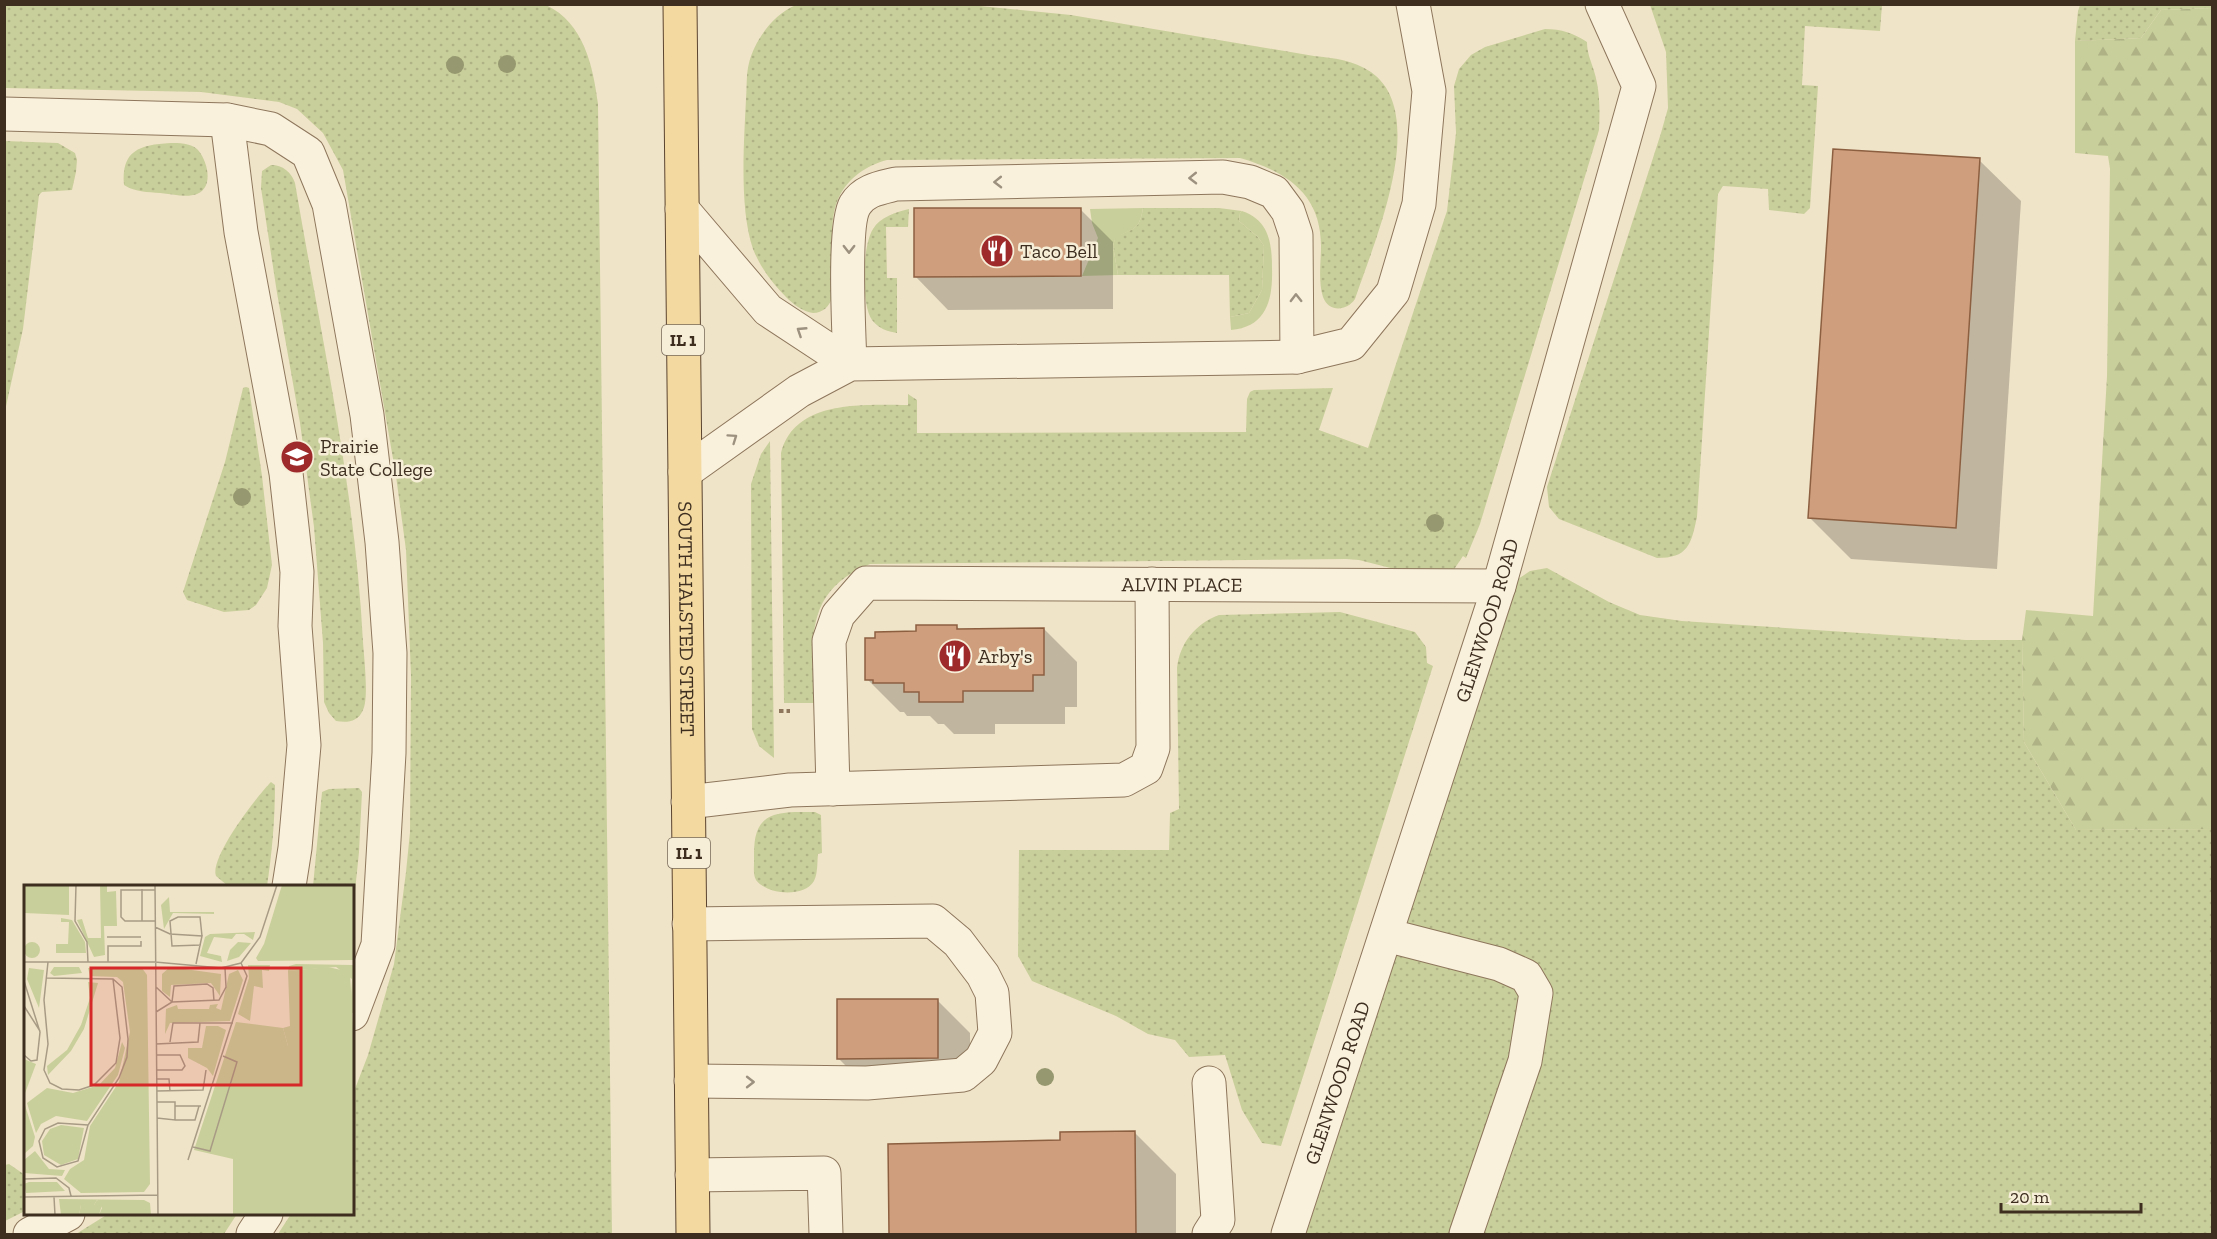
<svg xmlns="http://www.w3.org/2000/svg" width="2217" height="1239" viewBox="0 0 2217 1239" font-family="'Zilla Slab',serif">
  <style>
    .grass { fill: url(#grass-dots) }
    .forest { fill: url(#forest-firs) }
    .garden { fill: #c9cf9b }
    .shadow { fill: #0003 }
    .building { fill: #cf9f7d; stroke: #8d5f41; stroke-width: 1.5 }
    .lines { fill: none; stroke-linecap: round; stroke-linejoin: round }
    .minor-casing { stroke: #8d765c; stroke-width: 35 }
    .major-casing { stroke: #5b4430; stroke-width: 35 }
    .path { stroke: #8d765c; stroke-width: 4; stroke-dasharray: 4.5 3; stroke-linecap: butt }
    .minor { stroke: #faf1dc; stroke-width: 33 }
    .major { stroke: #f3d9a0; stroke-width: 33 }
    .tree { fill: #96986f }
    .oneway { stroke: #9c907e }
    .labels { text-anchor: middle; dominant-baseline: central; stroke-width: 5; stroke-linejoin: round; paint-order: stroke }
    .shield { fill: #f7eed8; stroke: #756857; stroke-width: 1.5 }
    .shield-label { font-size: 18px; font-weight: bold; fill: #3d2e20 }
    .poi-label { font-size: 20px; fill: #3d2e20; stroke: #f7eed8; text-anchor: start }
    .street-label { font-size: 20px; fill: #3d2e20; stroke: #f7eed8 }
    .inset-road { fill: none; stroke: #a89b85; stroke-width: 1.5 }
    .view { fill: #d62828; fill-opacity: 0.15; stroke: #d62828; stroke-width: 3 }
    .inset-edge { fill: none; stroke: #3d2e20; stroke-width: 3 }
  </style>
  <defs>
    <pattern id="grass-dots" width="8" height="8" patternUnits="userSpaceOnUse" patternTransform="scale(1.5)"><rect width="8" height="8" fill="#c9cf9b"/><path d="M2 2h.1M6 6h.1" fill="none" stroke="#aeb285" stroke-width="1.8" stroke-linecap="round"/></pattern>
    <pattern id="forest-firs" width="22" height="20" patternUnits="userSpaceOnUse" patternTransform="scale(1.5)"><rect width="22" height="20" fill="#c9cf9b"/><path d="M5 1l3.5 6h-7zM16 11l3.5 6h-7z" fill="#aeb285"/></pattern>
  </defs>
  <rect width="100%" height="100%" fill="#f0e4c8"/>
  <g class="grass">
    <path d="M4 5H546C584 23 593 66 598 104L612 1234H278L291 1214H352L353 1094 368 1055 394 964 406 872 410 832 411 676 406 550 396 476 343 170 323 133 297 109 279 102 201 92 5 88Z"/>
    <path d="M796 5H970L1071 15 1314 56C1334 58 1353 60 1371 72 1431 114 1373 245 1355 299 1347 311 1329 313 1323 297 1318 282 1321 261 1321 246 1321 193 1285 171 1240 158L887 160C867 165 848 178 839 197 825 226 838 267 832 297 830 306 823 313 813 313 803 312 793 304 786 297 773 284 760 267 753 249 739 208 744 142 746 99 747 88 746 74 749 63 755 39 774 14 796 5Z"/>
    <path d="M1650 5H1882L1880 31 1805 26 1802 85 1818 86 1810 208 1804 214 1769 210 1768 189 1723 186 1718 194 1697 517C1691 545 1688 558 1657 558L1559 519 1549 507 1547 487 1661 133 1668 108 1666 52Z"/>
    <path d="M2080 5H2212V8L2161 10 2141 38 2075 41 2078 11Z"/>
    <path d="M1545 29C1562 29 1573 33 1587 42 1587 53 1591 61 1594 71 1600 90 1600 110 1599 130L1480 524 1466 558 1463 556 1453 571 1418 575 1359 560 1346 559 870 564C802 592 813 641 814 703H784L781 453C795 399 864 405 908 405V394L917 400V433L1246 432 1247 399 1250 392 1254 390 1333 388 1319 430 1368 448 1447 211 1456 133 1454 86 1459 69 1471 55 1485 47Z"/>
    <path d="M5 141 58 143 75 153 77 160 76 172 72 190 42 192 39 195 23 329 5 411Z"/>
    <path d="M170 143C179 143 190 143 197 149 207 159 215 187 197 194 187 198 171 194 160 193 148 192 134 192 124 185 121 150 140 145 170 143Z"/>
    <path d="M271 165C283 165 291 172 295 183 321 336 355 487 363 642 364 657 369 699 363 710 358 722 347 723 336 721L329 713 324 702 323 643 314 527 300 423 277 293 261 188 262 171Z"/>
    <path d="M1143 208H1219L1242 211 1240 213 1239 221 1258 237 1264 246 1262 290 1249 313 1230 317 1229 275H1118L1113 246 1115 238C1132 227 1139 233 1143 208Z"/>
    <path d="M909 209 908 227H886L887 278H897V333C887 331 879 329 872 320 861 304 862 246 873 229 880 217 896 212 909 209Z"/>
    <path d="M246 387 249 388 262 476 272 565 267 588 256 605 249 610 224 612 187 600 183 592 225 462 243 388Z"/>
    <path d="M770 441 774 758 759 746 752 729 751 484 761 454Z"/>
    <path d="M1547 568 1609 602 1640 615 1682 621 1966 640H2022L2024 742 2076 830 2212 829V1234H1306L1518 579 1530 571Z"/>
    <path d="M1340 612 1415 632 1426 647 1427 663 1433 666 1281 1146 1262 1143 1242 1110 1225 1055 1189 1057 1175 1040 1148 1034 1116 1016 1032 981 1018 956 1019 850H1169L1170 813 1179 809 1177 668C1180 643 1195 624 1219 615Z"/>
    <path d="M271 782 275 785C275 819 272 853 267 886H228L216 876C209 858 257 796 271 782Z"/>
    <path d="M359 788 362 792 359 852 353 911 352 886H313L322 792 329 789Z"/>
    <path d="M815 812 821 815 822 853 818 854C817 863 818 873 814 881 804 898 767 895 756 880 753 875 754 867 754 862 754 844 753 822 774 815 786 811 803 812 815 812Z"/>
    <path d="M9 1164 25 1175V1211L5 1221V1165Z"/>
    <path d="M108 1214H237L224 1234H76Z"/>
  </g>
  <path class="forest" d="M2212 8V829L2076 830 2024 742 2022 640 2026 610 2093 616 2107 376 2110 169 2108 156 2075 153V41L2141 38 2161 10Z"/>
  <g class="garden">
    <path d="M1143 208C1139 233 1132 227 1115 239L1113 246 1118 275 1082 276 1098 238 1092 223 1090 209Z"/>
    <path d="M1242 211C1269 220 1272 243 1272 268 1273 299 1267 327 1231 330L1230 317 1249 313 1262 290 1264 246 1258 237 1239 221 1240 213Z"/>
  </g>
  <g class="shadow">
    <path d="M1979 160 2021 201 1997 569 1851 559 1810 518Z"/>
    <path d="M1080 209 1113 242V309L948 310 915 276Z"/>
    <path d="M956 626 960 630 1044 629 1077 662V707H1065V724H995V734H954L944 724H938L930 716H907L904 712H900L867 679 917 632Z"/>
    <path d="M937 1000 970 1033V1091H871L838 1058Z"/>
    <path d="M1134 1132 1176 1174V1234H890V1145L1062 1142Z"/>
  </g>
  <g class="building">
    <path d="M1833 149 1980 158 1956 528 1808 518Z"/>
    <path d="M914 208H1081V276L914 277Z"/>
    <path d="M916 625H957V629L1044 628V675H1033V691H963V702H919V692H904V683H873V680H865V638H875V632L916 631Z"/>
    <path d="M837 999H938V1058L837 1059Z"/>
    <path d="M1135 1131 1136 1234H889L888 1144 1060 1140V1132Z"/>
  </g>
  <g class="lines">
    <defs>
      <g id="minor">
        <path d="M4 114 227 120 271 129 308 153 329 204 367 415 382 542 390 653 389 753 378 945 352 1014"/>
        <path d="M227 120 241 232 286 473 297 572 295 626 304 745 295 848 289 886"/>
        <path d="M682 209 768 310 850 364"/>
        <path d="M850 364C849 334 843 225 855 205 864 190 880 188 896 184L1223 177 1250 182 1274 192 1288 211 1296 235 1297 357"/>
        <path d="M685 472 799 391 850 364 1297 357 1351 344 1393 292 1419 204 1429 91 1413 4"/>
        <path id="s1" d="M833 789 829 641 838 615 866 583 1499 586"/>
        <path d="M688 802 790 790 1124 780 1146 768 1153 748 1152 584"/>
        <path d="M689 924 933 921 958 942 983 975 992 993 995 1033 981 1060 963 1075 867 1083 691 1081"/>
        <path d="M1386 935 1499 964 1526 976 1536 993 1525 1061 1466 1234"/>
        <path d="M692 1175 824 1173 826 1234"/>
        <path d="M30 1234 68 1214"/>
        <path d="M253 1234 266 1214"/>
        <path d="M1209 1234 1218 1220 1209 1083"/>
        <path id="s2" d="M1288 1234 1499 586 1639 86 1602 4"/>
      </g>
      <g id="major">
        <path id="s3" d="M680 4 693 1234"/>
      </g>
    </defs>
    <use href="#minor" class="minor-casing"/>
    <use href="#major" class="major-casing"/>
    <path class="path" d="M779 711H790"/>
    <use href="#minor" class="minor"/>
    <use href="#major" class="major"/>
  </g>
  <g class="tree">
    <circle cx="507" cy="64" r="9"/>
    <circle cx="455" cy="65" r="9"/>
    <circle cx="242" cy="497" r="9"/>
    <circle cx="1435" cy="523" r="9"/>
    <circle cx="1045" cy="1077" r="9"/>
  </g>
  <defs><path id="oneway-chevron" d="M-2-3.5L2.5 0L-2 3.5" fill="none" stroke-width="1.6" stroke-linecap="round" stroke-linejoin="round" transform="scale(1.5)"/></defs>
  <g class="oneway">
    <use href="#oneway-chevron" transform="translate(1193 178) rotate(179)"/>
    <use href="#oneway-chevron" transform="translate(998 182) rotate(179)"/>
    <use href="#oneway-chevron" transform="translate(849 249) rotate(90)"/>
    <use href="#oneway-chevron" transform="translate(1296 298) rotate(-91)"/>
    <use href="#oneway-chevron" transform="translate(801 331) rotate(-147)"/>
    <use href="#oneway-chevron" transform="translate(733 438) rotate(-35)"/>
    <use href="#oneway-chevron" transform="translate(750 1082)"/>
  </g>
  <defs>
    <symbol id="restaurant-disc" viewBox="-11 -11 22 22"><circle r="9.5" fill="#9e2a2b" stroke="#f7eed8"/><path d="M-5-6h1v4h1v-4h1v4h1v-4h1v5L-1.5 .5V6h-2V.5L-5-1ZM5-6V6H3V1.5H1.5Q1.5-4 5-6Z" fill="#fff"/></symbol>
    <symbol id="university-disc" viewBox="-11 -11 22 22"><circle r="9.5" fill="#9e2a2b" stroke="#f7eed8"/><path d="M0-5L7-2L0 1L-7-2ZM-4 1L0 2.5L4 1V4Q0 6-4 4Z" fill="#fff"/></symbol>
  </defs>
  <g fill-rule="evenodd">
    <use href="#restaurant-disc" x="978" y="232" width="38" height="38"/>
    <use href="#university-disc" x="278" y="438" width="38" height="38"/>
    <use href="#restaurant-disc" x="936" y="637" width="38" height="38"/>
  </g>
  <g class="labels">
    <g class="shield">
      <rect x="662" y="325" width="42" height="30" rx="4.5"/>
      <rect x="668" y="838" width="42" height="30" rx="4.5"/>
    </g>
    <g class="shield-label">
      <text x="683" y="340">IL 1</text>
      <text x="689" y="853">IL 1</text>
    </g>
    <g class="poi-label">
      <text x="1020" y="251">Taco Bell</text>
      <text x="320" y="446">Prairie<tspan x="320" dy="23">State College</tspan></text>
      <text x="978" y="656">Arby's</text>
    </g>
    <g class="street-label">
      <text stroke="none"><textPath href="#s1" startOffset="534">ALVIN PLACE</textPath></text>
      <text stroke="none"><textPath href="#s3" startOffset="615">SOUTH HALSTED STREET</textPath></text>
      <text stroke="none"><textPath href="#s2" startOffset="645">GLENWOOD ROAD</textPath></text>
      <text stroke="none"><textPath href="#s2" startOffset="159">GLENWOOD ROAD</textPath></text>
    </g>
  </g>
  <g transform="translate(24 885)">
    <rect width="330" height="330" fill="#f0e4c8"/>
    <path d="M0 0H45V30L0 28ZM76 0H91L83 1V7L92 6 93 41H80L81 70 70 72 53 35 58 34 64 53H77ZM145 12 146 27H190V29L149 28 140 44 137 20ZM37 33 48 35 61 57 62 68H32V59H44L45 37H37ZM231 47 229 55 220 49H212L208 54 190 52 183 68 197 71 198 77 176 71 181 52 186 49ZM214 57 227 58 215 72 203 76 206 65ZM0 65a8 8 0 1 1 16 0a8 8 0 1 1-16 0ZM272 79 329 80 330 128H326L328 94 312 82 264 86 265 81ZM224 80H246L245 86 238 85 239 103 230 101 226 136 214 129 225 93ZM30 82H55L58 88 30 91 26 88ZM146 82 197 89 196 111 187 98 147 100 146 112 138 106V89ZM5 83 20 85 15 123 3 94ZM64 83H118L123 90 126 299 120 307 57 308 40 294 46 284 60 275 66 241 95 197 106 147 99 97 93 92 66 91ZM214 85 219 95 206 136 146 138 141 149 142 124 153 120 154 124H185L186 120 194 119 192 123 197 125 205 89ZM64 97 74 98 60 144 47 166 24 190 23 181 43 165 57 140 66 113ZM212 137 259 143 264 161H330V330H209V274L170 265ZM182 141H194L202 145 189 191 183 183 164 173V163H178ZM98 157 101 163 94 190 63 236 32 231 17 239 12 248 3 218 23 203 49 208 75 200 91 183ZM0 174 12 179 0 211ZM0 217 11 252 9 261 0 269ZM37 240 60 243 54 274 37 280 20 270 18 256 26 244ZM11 266 25 284 41 285 38 291 0 288V275ZM5 297H33L41 306 2 308 0 299ZM35 314 120 315 126 318 127 330H75L78 323 73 315 70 320H57L55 330H37Z" fill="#c9cf9b"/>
    <path d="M304 82 326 87 330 161H264L259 143 266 141 264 86ZM114 261 120 263 118 270 87 293 91 303 82 307 70 304 71 297ZM73 315 78 320 75 330H55L57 320 61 317 70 320Z" fill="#c9cf9b"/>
    <path d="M258 0H330V75L234 76 232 73 240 59Z" fill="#c9cf9b"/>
    <path class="inset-road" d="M52 0 51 36 63 57 64 77M131 0 134 330M118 4V36M131 5H97V32L101 36H131M131 42 146 49 178 51 172 79M83 52H117M177 60 148 61 146 36 154 32H176L178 51M0 77H131M24 77 20 115 24 159 20 185 26 198 38 204 55 205 70 200 92 178 96 153 89 94M84 77V61H117V56M131 77 197 83 217 78 236 52 253 0M23 93 89 94 98 102 104 154 103 172 95 193 64 240 54 276 33 282 19 273 15 256 21 244 34 238 64 240M0 96 16 147 13 175 7 176 0 170M132 102 148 117M148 117 150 101 183 99 189 103 190 116M0 121 16 146M132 127 148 117 195 115 202 102 201 83M146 157 149 138H209M132 159 174 157 176 138M132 170H156L161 181 158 185H133M133 194H145L146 206M133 206 179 205 182 185M133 217H151V235L133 233M151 221H177M151 235H171L175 221M169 262 186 266 213 177 199 171M164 275 223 91 217 78M0 294 32 293 45 303 47 311M0 312 134 310M30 312 31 330"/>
    <path class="view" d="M67 83H277V200H67Z"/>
    <rect width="330" height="330" class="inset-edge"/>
  </g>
  <rect width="2217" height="1239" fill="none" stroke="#3d2e20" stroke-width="12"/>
  <path d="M2001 1203v9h140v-9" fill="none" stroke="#3d2e20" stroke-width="3"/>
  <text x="2010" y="1203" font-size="18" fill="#3d2e20" stroke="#f7eed8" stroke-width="4.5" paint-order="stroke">20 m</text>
</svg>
